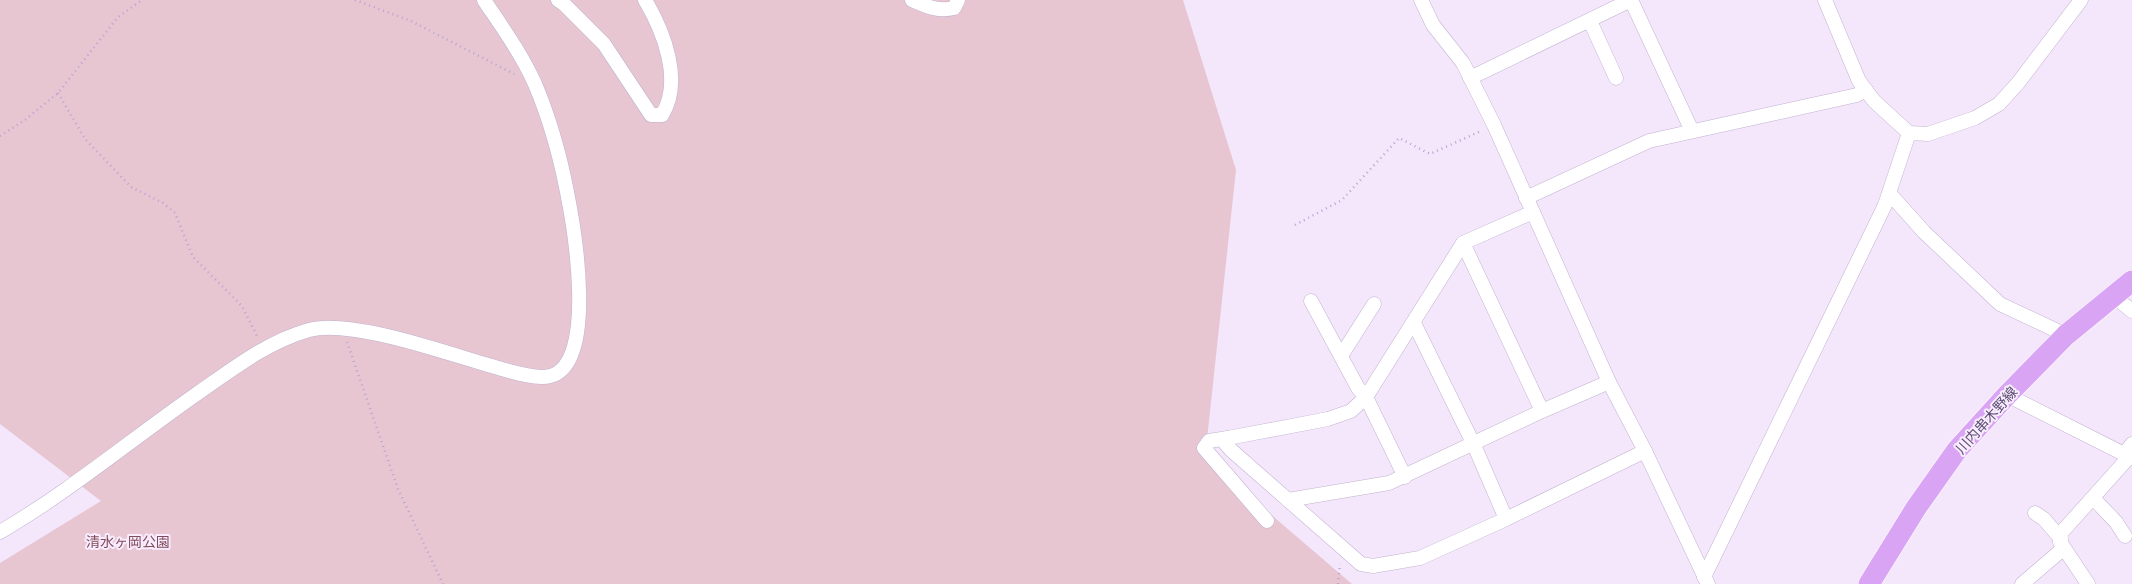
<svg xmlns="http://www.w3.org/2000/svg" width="2132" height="584" viewBox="0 0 2132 584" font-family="'Open Sans','Noto Sans JP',sans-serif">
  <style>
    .green { fill: #e7c6d2 }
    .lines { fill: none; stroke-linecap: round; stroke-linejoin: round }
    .minor-casing { stroke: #c1b2d0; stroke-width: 15 }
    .primary-casing { stroke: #fff; stroke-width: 22 }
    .path { stroke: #b8a3d3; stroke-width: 2.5; stroke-dasharray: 1 4; stroke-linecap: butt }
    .minor { stroke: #fff; stroke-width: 14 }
    .primary { stroke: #d9a4f4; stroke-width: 21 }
    .labels { text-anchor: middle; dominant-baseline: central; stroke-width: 4; stroke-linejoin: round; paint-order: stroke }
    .street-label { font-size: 14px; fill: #5c4d72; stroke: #f8ecfe }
    .park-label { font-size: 14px; fill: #824c5a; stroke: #f8ecfe }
  </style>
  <rect width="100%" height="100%" fill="#f4e7fb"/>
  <path class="green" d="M0 0H1183L1236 170 1205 458 1352 584H0V563L101 501 0 424Z"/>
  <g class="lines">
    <defs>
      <g id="minor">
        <path d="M558 0 564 4 604 44 651 115H662C683 81 664 32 645 0"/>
        <path d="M912 0C926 6 938 12 954 8L958 0"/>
        <path d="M1421 0 1433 25 1463 63 1494 125 1609 382 1645 451 1708 584"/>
        <path d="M1825 0 1859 81 1874 101 1909 133 1928 134 1975 118 1999 104 2018 83 2081 0"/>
        <path d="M1590 21 1616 78"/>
        <path d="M1470 78 1631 0 1692 131"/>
        <path d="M1890 194 1924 232 2000 304 2066 335"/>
        <path d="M1526 198 1649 141 1857 95 1866 90"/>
        <path d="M1533 212 1463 243 1366 397 1351 411 1328 419 1228 438 1225 443 1231 450 1361 564 1373 566 1420 558 1506 519 1645 451"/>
        <path d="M1463 243 1542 411"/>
        <path d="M2114 296 2132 311"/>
        <path d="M1311 301 1358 388 1366 397 1405 477"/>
        <path d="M1414 323 1474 445 1506 519"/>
        <path d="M1341 356 1374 304"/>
        <path d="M2007 395 2132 458"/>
        <path d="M1228 438 1209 441 1204 448 1267 521"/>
        <path d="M2124 454 2132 444"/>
        <path d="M2094 499 2116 522 2125 536"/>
        <path d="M1288 500 1389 483 1542 411 1609 382"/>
        <path d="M2035 513 2044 519 2061 539"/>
        <path d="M0 532C70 491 132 439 198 393 234 368 267 342 309 330 351 318 451 355 495 367 509 371 536 380 550 376 598 364 574 227 567 192 560 156 549 117 535 84 521 53 502 27 484 0"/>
        <path d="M1704 577 1885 205 1909 133"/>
        <path d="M2022 584 2064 548"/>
        <path d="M2088 584 2060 542 2061 533 2130 456"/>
      </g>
      <path id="primary" d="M1869 584 1916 508 1957 450 2007 395 2066 335 2132 281"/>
    </defs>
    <use href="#minor" class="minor-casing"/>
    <use href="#primary" class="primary-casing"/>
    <g class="path">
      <path d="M355 0 411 21 514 74"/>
      <path d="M58 93 85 139 131 187 163 203 175 213 193 257 242 306 258 338"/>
      <path d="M0 136 25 120 58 93 118 17 142 0"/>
      <path d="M1295 225 1342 200 1399 138 1430 154 1481 131"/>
      <path d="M347 342 398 489 443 584"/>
      <path d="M1338 584 1340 564"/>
    </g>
    <use href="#minor" class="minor"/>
    <use href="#primary" class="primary"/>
  </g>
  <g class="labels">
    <g class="street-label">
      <text transform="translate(1986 420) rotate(-48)">川内串木野線</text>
    </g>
    <g class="park-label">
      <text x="128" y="541">清水ヶ岡公園</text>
    </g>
  </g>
</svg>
